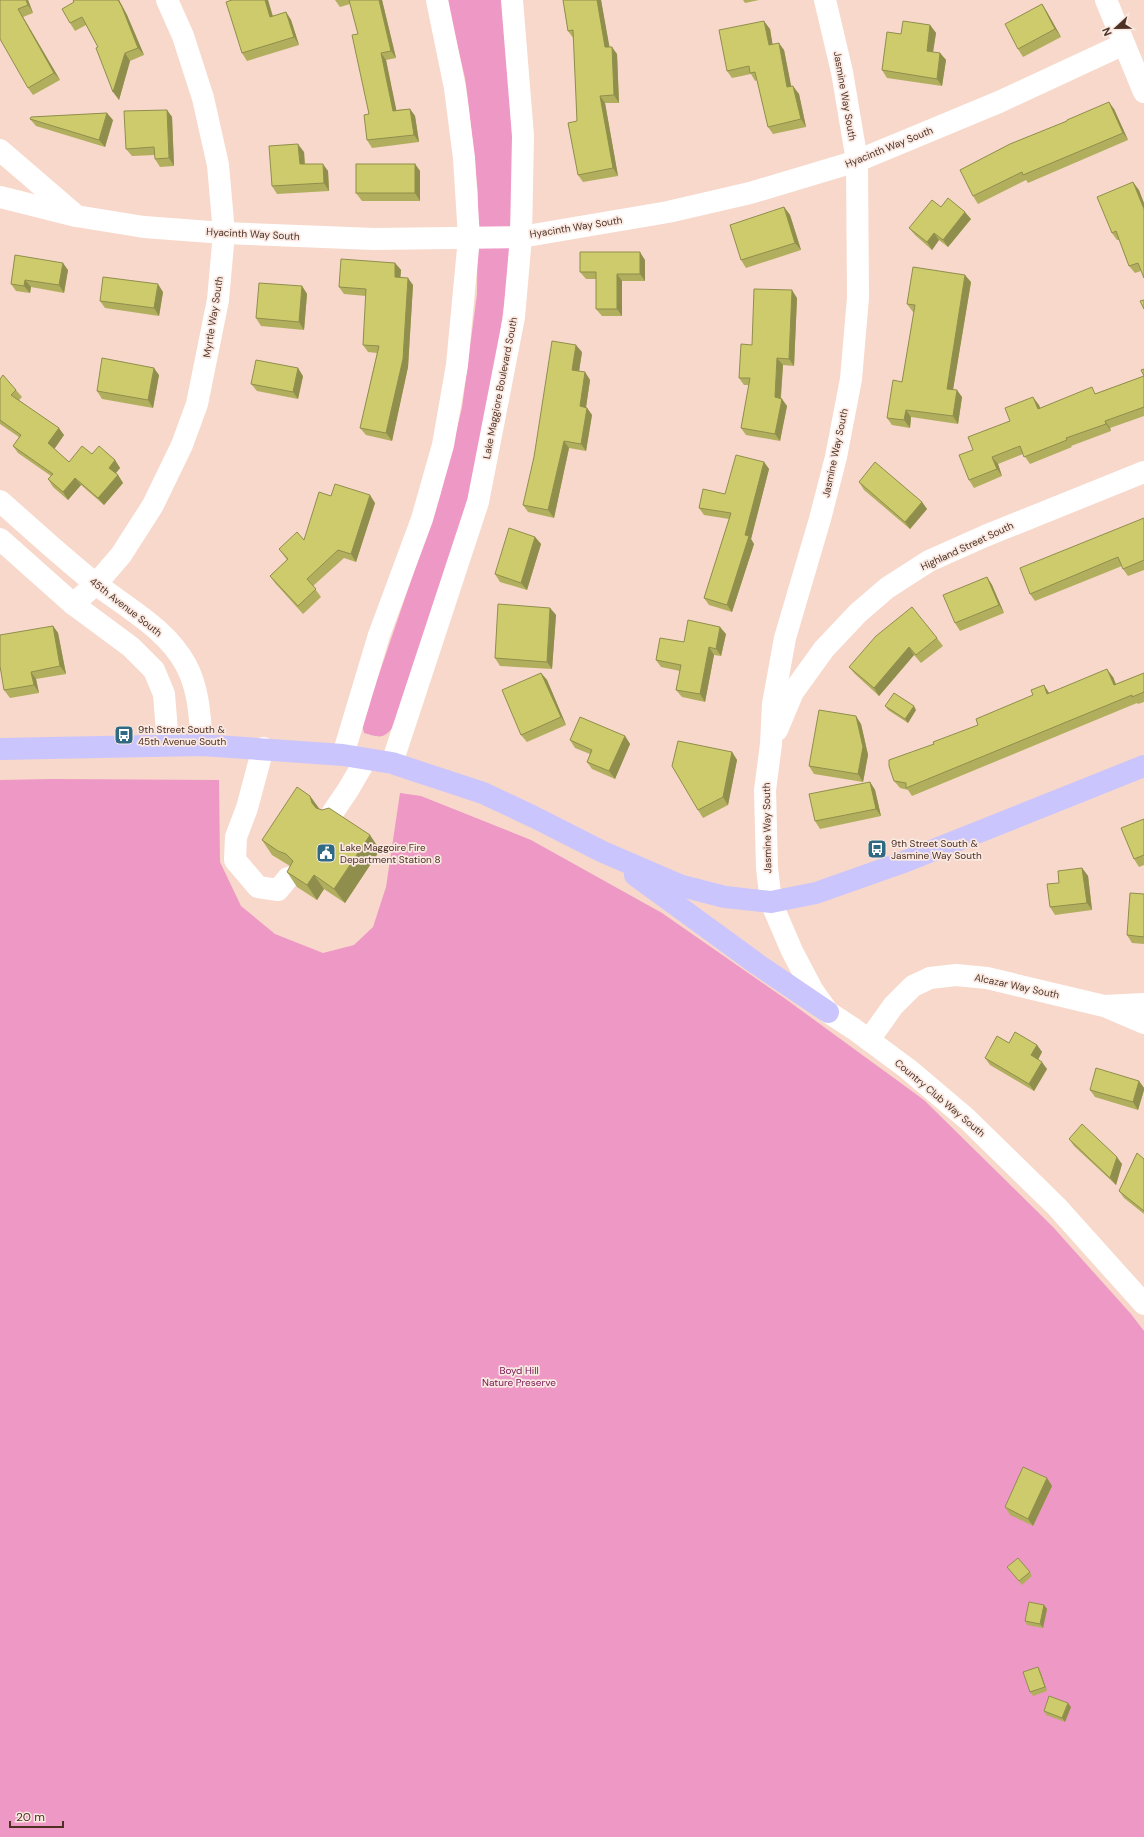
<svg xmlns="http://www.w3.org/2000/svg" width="1144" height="1837" viewBox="0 0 1144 1837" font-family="'DM Sans',sans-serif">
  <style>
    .green { fill: #ee98c6 }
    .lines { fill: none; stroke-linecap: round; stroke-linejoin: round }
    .minor { stroke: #fff; stroke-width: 22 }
    .major { stroke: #cbc5fd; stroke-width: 22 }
    .wall { fill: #b1af5e }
    .shaded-wall { fill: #908e4c }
    .building { fill: #cecb6d; stroke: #908e4c }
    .labels { text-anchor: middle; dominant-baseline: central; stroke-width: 3.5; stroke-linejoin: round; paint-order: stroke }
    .street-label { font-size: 10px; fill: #4e3123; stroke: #f9e9e2 }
    .poi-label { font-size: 10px; fill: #4e3123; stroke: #f9e9e2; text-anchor: start }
    .park-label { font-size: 10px; fill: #761252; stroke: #f9e9e2 }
  </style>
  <rect width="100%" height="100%" fill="#f7d8ca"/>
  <g class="green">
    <path d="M447 0H504L512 114 513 176 508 275 497 357 470 491 447 572 393 727C383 740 379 737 364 733L362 724 440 496 462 408 477 294 478 193 469 108 465 78Z"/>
    <path d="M52 779 219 780 220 862 241 906 275 934 323 953 354 945 373 927 386 887 400 793 421 796 531 840 662 913 787 1000 924 1100 1053 1227 1131 1314 1144 1331V1837H0V780Z"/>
  </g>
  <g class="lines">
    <g class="minor">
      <path d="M825 0 842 72 857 161 858 298 851 379 836 457 820 519 785 638 773 704 771 744 765 790 767 868 771 902 792 951 813 991 828 1012 854 1029 908 1069 967 1119 1057 1207 1144 1304"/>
      <path d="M1106 0 1144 92"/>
      <path d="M0 150 72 212"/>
      <path d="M0 197 76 216 144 227 224 233 374 239 521 237 668 212 750 193 857 161 999 102 1124 44"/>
      <path d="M0 501C32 529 63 558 96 584 127 608 167 629 186 665 199 689 200 718 202 745"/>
      <path d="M0 539 73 604 131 647 154 670 164 694 168 744"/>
      <path d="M73 604 96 584 121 555 153 505 182 445 197 404 218 300 224 233 218 165 203 98 183 36 167 0"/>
      <path d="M777 730 793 692 824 649 858 613 887 588 929 561 985 536 1144 472"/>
      <path d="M263 748 247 808 236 837 235 860 258 887 278 890 288 878"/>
      <path d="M343 755 379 635 422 519 443 445 457 365 469 238 464 158 455 88 437 0"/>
      <path d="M392 763 478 502 514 317 521 237 523 136 512 0"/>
      <path d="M333 812 348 790 366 759"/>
      <path d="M1109 1008 1144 1023"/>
      <path d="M869 1040 893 1006 913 986 930 978 956 975 987 978 1104 1006 1144 1004"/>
    </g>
    <g class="major">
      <path d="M0 749 202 745 343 755 392 763 483 793 534 817 603 852 682 886 725 897 771 902 816 893 901 863 1144 766"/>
      <path d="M635 875 757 964 828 1012"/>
    </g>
  </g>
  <g class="wall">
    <path d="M0 0H28L33 13 23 17 60 80 33 95 28 88Z"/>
    <path d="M73 0H119L127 15 144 55 130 61 119 100 98 47 86 25 75 31 70 23 74 2Z"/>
    <path d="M232 0H268L273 16 286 12 291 20 299 45 247 61 242 53Z"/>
    <path d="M335 0H382L396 58 386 60 396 110 410 109 415 116 419 142 372 148 367 140 369 114 358 34 350 4 340 7Z"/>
    <path d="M563 0H601L609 47 617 54 619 103H605L618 176 583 182 578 175 577 121 574 39 568 31Z"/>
    <path d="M743 0H759L745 3Z"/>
    <path d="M1042 4 1047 12 1061 37 1023 57 1018 49Z"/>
    <path d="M930 25 936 33 933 52 940 53 946 60 942 86 887 78 882 70 901 34Z"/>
    <path d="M770 29 772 44 784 50 791 87 799 94 806 127 773 134 768 127 757 80 755 81 751 74 732 78 727 71Z"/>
    <path d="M1114 109 1128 140 1028 183 1026 180 978 204 973 196Z"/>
    <path d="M167 110 172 117 174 166 160 167 155 159V155L132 156 126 149Z"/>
    <path d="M30 119 113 120 105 147 36 126Z"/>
    <path d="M304 152 305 164 328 171 329 191 277 194 272 186Z"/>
    <path d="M415 164 420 171V201H362L356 193Z"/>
    <path d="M1139 190 1141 271 1135 273 1129 266 1119 240H1117L1112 233Z"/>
    <path d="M784 207 790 215 801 250 746 268 741 260Z"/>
    <path d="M941 207 971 219 948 247 939 240 932 250 915 235 909 228Z"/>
    <path d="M15 255 68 270 64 293 31 287 30 293 16 291 11 284Z"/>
    <path d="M645 260V281H622V316H602L596 309V279H586L580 272Z"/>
    <path d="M395 263 401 270 400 277 413 285 408 367 392 441 366 435 360 428 377 353 368 352 363 345 366 296 344 294 339 287Z"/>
    <path d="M971 282 953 389 962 397 958 424 911 417 910 428 892 425 887 418 902 382 914 312H913L907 304Z"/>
    <path d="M302 286 307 294 304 330 261 326 256 318Z"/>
    <path d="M163 292 159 316 105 308 100 301Z"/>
    <path d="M797 298 794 366 783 365 781 398 787 406 780 441 746 435 741 428 749 385H744L739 378 752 345Z"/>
    <path d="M582 352 579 371 585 372 590 380 586 407 587 408 592 415 586 451 569 448 554 518 528 512 523 505Z"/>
    <path d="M1144 369V416L1110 428 1111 431 1071 446 1072 447 1030 464 1023 454 998 464 1002 476 974 488 969 480 973 450 1010 421 1039 405 1040 408 1097 393 1144 376Z"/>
    <path d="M159 375 153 408 102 399 97 391Z"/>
    <path d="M303 376 298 399 257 391 251 384Z"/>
    <path d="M0 379 16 390 22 397 19 400 64 435 54 449 69 462 92 454 115 460 120 468 116 473 118 475 123 483 104 505 81 485 68 500 53 487 48 479 51 476 18 453 13 446 19 437 0 424Z"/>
    <path d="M764 462 769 469 751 539 754 544 732 612 709 605 704 598 729 519 704 515 699 508 725 494Z"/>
    <path d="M859 482 922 502 927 509 910 529 864 490Z"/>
    <path d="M331 496 375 503 356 562 344 558 313 586 321 597 303 614 275 583 270 576 287 560 279 549 304 540Z"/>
    <path d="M1144 518V570L1128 576 1123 569 1122 566 1035 601 1030 594Z"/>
    <path d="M535 537 541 544 527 590 500 582 495 574Z"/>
    <path d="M987 577 992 585 1004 613 960 631 955 623Z"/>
    <path d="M550 608 556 615 552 669 500 666 495 658Z"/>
    <path d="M53 626 58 633 66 674 36 679 39 693 10 698 4 690Z"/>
    <path d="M726 634 721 656 714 655 705 702 682 697 676 690 680 671 661 667 656 660 684 642Z"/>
    <path d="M937 638 943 646 921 663 914 655 879 696 855 674 849 667Z"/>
    <path d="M541 673 547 680 566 725 527 742 521 735Z"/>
    <path d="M1144 673V702L1138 704 1137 703 912 796 908 790 900 788 894 781 934 744 978 725 1033 695 1044 685 1049 693 1113 677 1116 684Z"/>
    <path d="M885 706 916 710 908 723 888 710Z"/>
    <path d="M861 724 868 755 863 782 814 774 809 766Z"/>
    <path d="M625 736 630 744 615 779 592 769 587 762 590 754 575 748 570 740Z"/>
    <path d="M732 752 737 760 728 805 703 818 698 810Z"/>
    <path d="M870 782 875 790 881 816 820 829 815 821Z"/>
    <path d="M310 796 319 809 380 850 345 903 324 889 317 900 297 887 287 872 290 866 272 855 262 840Z"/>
    <path d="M1144 819V865L1139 867 1134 859Z"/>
    <path d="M1082 868 1088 876 1092 910 1055 915 1050 907 1059 883Z"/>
    <path d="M1144 894V944L1132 943 1127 935Z"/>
    <path d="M1009 1043 1037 1045 1042 1052 1038 1060 1047 1069 1034 1091 990 1065 985 1058Z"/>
    <path d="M1139 1081 1144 1088V1090L1138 1110 1095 1097 1090 1090Z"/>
    <path d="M1069 1139 1122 1164 1116 1185 1074 1146Z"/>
    <path d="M1144 1159V1214L1124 1198 1119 1191Z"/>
    <path d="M1047 1478 1052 1486 1033 1526 1010 1515 1005 1507Z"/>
    <path d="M1007 1567 1030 1572 1032 1576 1022 1585Z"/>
    <path d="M1044 1605 1047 1609 1043 1628 1027 1625 1025 1621Z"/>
    <path d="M1038 1667 1040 1671 1047 1691 1033 1696 1030 1692Z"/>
    <path d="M1071 1707 1065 1722 1046 1715 1044 1711Z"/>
  </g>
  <g class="shaded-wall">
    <path d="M26 0H28L33 13 28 5Z"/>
    <path d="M118 0H119L127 15 144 55 138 48Z"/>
    <path d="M265 0H268L275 25 270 17Z"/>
    <path d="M379 0H382L396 58 391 51Z"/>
    <path d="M597 0H601L611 55 605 47Z"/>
    <path d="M1042 4 1047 12 1061 37 1055 29Z"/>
    <path d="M18 9 23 17 60 80 54 73Z"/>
    <path d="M286 12 291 20 299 45 294 37Z"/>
    <path d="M764 21 770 29 774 52 769 45Z"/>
    <path d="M930 25 936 33 932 58 927 51Z"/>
    <path d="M779 43 784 50 793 95 787 87Z"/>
    <path d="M612 47 617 54 619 103 614 95Z"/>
    <path d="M125 53 130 61 119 100 113 92Z"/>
    <path d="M381 53 386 60 398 118 393 111Z"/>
    <path d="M940 53 946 60 942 86 937 79Z"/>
    <path d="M793 86 799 94 806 127 801 119Z"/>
    <path d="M600 96 605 103 618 176 613 168Z"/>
    <path d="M1109 102 1114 109 1128 140 1123 133Z"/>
    <path d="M410 109 415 116 419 142 414 135Z"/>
    <path d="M167 110 172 117 174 166 169 158Z"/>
    <path d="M107 113 113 120 105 147 99 140Z"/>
    <path d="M298 144 304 152 305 171 300 164Z"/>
    <path d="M323 164 328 171 329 191 324 183Z"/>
    <path d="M415 164 420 171V201L415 193Z"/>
    <path d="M1133 182 1139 190 1144 203V209Z"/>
    <path d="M784 207 790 215 801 250 795 243Z"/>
    <path d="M965 212 971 219 948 247 943 240Z"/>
    <path d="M934 233 939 240 932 250 927 242Z"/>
    <path d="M640 252 645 260V281L640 274Z"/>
    <path d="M63 263 68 270 64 293 59 285Z"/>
    <path d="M395 263 401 270 400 284 395 277Z"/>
    <path d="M617 274 622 281V316L617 309Z"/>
    <path d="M965 275 971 282 952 396 947 389Z"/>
    <path d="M408 278 413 285 408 367 392 441 386 433Z"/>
    <path d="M25 280 31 287 30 293 24 286Z"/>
    <path d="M158 284 163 292 159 316 154 308Z"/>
    <path d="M302 286 307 294 304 330 299 322Z"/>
    <path d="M792 290 797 298 794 366 789 359Z"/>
    <path d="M576 345 582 352 578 378 572 370Z"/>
    <path d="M777 358 783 365 780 405 775 397Z"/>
    <path d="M154 368 159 375 153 408 148 400Z"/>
    <path d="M298 368 303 376 298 399 293 392Z"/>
    <path d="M585 372 590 380 585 414 580 406Z"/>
    <path d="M957 390 962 397 958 424 953 416Z"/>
    <path d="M1033 397 1039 405 1043 417 1038 409Z"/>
    <path d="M782 399 787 406 780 441 775 434Z"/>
    <path d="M587 408 592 415 586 451 581 444Z"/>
    <path d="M906 410 911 417 910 428 904 420Z"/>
    <path d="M1105 421 1110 428 1111 431 1106 424Z"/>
    <path d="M59 428 64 435 53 451 48 443Z"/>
    <path d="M564 441 569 448 554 518 548 510Z"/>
    <path d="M992 457 998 464 1002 476 997 469Z"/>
    <path d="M115 460 120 468 114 475 109 468Z"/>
    <path d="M764 462 769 469 751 539 754 544 732 612 727 605Z"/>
    <path d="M118 475 123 483 104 505 98 498Z"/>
    <path d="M75 478 81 485 68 500 63 492Z"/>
    <path d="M370 495 375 503 356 562 351 554Z"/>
    <path d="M922 502 927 509 910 529 905 522Z"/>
    <path d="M535 537 541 544 527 590 521 583Z"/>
    <path d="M987 577 992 585 1004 613 999 605Z"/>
    <path d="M550 608 556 615 552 669 547 662Z"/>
    <path d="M53 626 58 633 66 674 60 666Z"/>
    <path d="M720 627 726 634 721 656 716 649Z"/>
    <path d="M709 647 714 655 705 702 700 694Z"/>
    <path d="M909 647 914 655 879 696 874 688Z"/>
    <path d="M1107 669 1113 677 1119 693 1114 685Z"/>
    <path d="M31 672 36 679 39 693 34 685Z"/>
    <path d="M541 673 547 680 566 725 561 717Z"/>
    <path d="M1044 685 1049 693 1047 694Z"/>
    <path d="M914 706 916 710 908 723 905 719Z"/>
    <path d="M856 716 861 724 868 755 863 782 858 774Z"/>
    <path d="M625 736 630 744 615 779 609 771Z"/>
    <path d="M732 752 737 760 728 805 723 797Z"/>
    <path d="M870 782 875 790 881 816 876 809Z"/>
    <path d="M310 796 321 811 322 818 312 803Z"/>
    <path d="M370 835 380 850 345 903 334 889Z"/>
    <path d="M1082 868 1088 876 1092 910 1087 903Z"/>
    <path d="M314 875 324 889 317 900 307 885Z"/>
    <path d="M1037 1045 1042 1052 1036 1063 1031 1055Z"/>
    <path d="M1042 1062 1047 1069 1034 1091 1029 1084Z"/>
    <path d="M1139 1081 1144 1088V1090L1138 1110 1133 1102Z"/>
    <path d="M1117 1157 1122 1164 1116 1185 1110 1178Z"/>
    <path d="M1047 1478 1052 1486 1033 1526 1028 1519Z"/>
    <path d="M1044 1605 1047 1609 1043 1628 1040 1624Z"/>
    <path d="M1038 1667 1040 1671 1047 1691 1045 1687Z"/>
    <path d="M1068 1703 1071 1707 1065 1722 1062 1718Z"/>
  </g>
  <g class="building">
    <path d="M0 0H26L28 5 18 9 54 73 28 88 0 39Z"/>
    <path d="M73 0H118L122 7 138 48 125 53 113 92 96 48 98 47 82 17 70 23 62 9 74 2Z"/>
    <path d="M232 0H265L270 17 286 12 294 37 242 53 226 2Z"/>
    <path d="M349 0H379L391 51 381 53 393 111 410 109 414 135 367 140 364 115 369 114 352 35 358 34Z"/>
    <path d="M563 0H597L605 47H612L614 95 600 96 613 168 578 175 568 123 577 121 573 30 568 31Z"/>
    <path d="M1042 4 1055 29 1018 49 1005 24Z"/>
    <path d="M764 21 769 45 779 43 787 87 793 86 801 119 768 127 755 72 750 73 749 66 727 71 719 30Z"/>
    <path d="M903 21 930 25 927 51 940 53 937 79 882 70 887 32 901 34Z"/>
    <path d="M1109 102 1123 133 1023 175 1022 172 973 196 960 170 1010 144 1067 121V120Z"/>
    <path d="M167 110 169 158 155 159 154 147 126 149 124 111Z"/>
    <path d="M107 113 99 140 30 119 31 117Z"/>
    <path d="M298 144 300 164H323L324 183 272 186 269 146Z"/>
    <rect x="356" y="164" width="59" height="29"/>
    <path d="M1133 182 1144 209V278L1138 263 1129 266 1116 231 1112 233 1097 197Z"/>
    <path d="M948 198 965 212 943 240 934 233 927 242 909 228 932 200 941 207Z"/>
    <path d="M784 207 795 243 741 260 730 225Z"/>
    <path d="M580 252H640V274H617V309H596V272H580Z"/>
    <path d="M15 255 63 263 59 285 25 280 24 286 11 284Z"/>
    <path d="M341 259 395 263V277L408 278 403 359 386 433 360 428 379 346 363 345 366 289 339 287Z"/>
    <path d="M913 267 965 275 947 389 957 390 953 416 906 410 904 420 887 418 893 380 902 382 915 305 907 304Z"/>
    <path d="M103 277 158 284 154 308 100 301Z"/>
    <path d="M259 283 302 286 299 322 256 318Z"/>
    <path d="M754 289 792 290 789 359 777 358 775 397 782 399 775 434 741 428 750 378H739L741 344 752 345Z"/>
    <path d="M1144 300V309L1140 301Z"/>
    <path d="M552 341 576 345 572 370 585 372 580 406 587 408 581 444 564 441 548 510 523 505 534 457Z"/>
    <path d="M102 358 154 368 148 400 97 391Z"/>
    <path d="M256 360 298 368 293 392 251 384Z"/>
    <path d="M1144 369V407L1105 421 1106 424 1066 438 1067 440 1024 457 1020 446 992 457 997 469 969 480 959 455 973 450 968 437 1010 421 1005 408 1033 397 1038 409 1092 387 1095 394 1144 376 1141 370Z"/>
    <path d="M3 375 16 390 11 395 59 428 48 443 69 462 82 446 92 454 99 446 115 460 109 468 118 475 98 498 75 478 63 492 48 479 53 474 13 446 21 435 0 420V379Z"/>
    <path d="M736 455 764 462 745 535 749 536 727 605 704 598 731 513 699 508 703 489 725 494Z"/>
    <path d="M875 462 922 502 905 522 859 482Z"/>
    <path d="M335 484 370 495 351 554 338 550 307 579 316 589 298 606 270 576 288 559 279 549 297 532 304 540 319 492 331 496Z"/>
    <path d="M1144 518V560L1123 569 1118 557 1030 594 1020 568Z"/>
    <path d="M509 528 535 537 521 583 495 574Z"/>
    <path d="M987 577 999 605 955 623 943 595Z"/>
    <path d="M498 604 550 608 547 662 495 658Z"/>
    <path d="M912 607 937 638 916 655 909 647 874 688 849 667 876 636Z"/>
    <path d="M688 620 720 627 716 649 709 647 700 694 676 690 681 665 656 660 660 638 684 642Z"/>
    <path d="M53 626 60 666 31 672 34 685 4 690 0 666V635Z"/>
    <path d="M1107 669 1114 685 1144 673V692L1132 697V695L906 788V783L894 781 889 766V760L934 744 933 742 978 725 976 719 1033 695 1031 690 1044 685 1047 694Z"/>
    <path d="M541 673 561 717 521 735 502 690Z"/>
    <path d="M894 693 914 706 905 719 885 706Z"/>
    <path d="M819 710 856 716 863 747 858 774 809 766Z"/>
    <path d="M580 717 625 736 609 771 587 762 592 750 570 740Z"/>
    <path d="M678 741 732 752 723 797 698 810 672 766Z"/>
    <path d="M870 782 876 809 815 821 809 794Z"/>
    <path d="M297 787 310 796 312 803 316 808 322 810 329 808 370 835 334 889 314 875 307 885 287 872 293 861 286 854 278 851 262 840Z"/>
    <path d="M1144 819V855L1134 859 1121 828Z"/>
    <path d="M1082 868 1087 903 1050 907 1047 884 1059 883 1058 871Z"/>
    <path d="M1130 893 1144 894V937L1127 935Z"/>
    <path d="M1015 1032 1037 1045 1031 1055 1042 1062 1029 1084 985 1058 997 1036 1009 1043Z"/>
    <path d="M1096 1068 1139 1081 1133 1102 1090 1090Z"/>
    <path d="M1082 1124 1117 1157 1110 1178 1069 1139Z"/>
    <path d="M1137 1153 1144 1159V1211L1119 1191Z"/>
    <path d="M1023 1467 1047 1478 1028 1519 1005 1507Z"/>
    <path d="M1018 1558 1030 1572 1019 1581 1007 1567Z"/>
    <path d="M1029 1602 1044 1605 1040 1624 1025 1621Z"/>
    <path d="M1038 1667 1045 1687 1030 1692 1023 1672Z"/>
    <path d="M1049 1696 1068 1703 1062 1718 1044 1711Z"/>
  </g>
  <defs>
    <symbol id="bus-square" viewBox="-11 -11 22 22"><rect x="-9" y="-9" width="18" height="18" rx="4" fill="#2f6a82" stroke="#f9e9e2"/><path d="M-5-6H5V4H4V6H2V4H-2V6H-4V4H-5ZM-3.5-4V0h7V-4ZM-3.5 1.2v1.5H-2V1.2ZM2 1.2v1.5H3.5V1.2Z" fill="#fff"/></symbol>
    <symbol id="civic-square" viewBox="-11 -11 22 22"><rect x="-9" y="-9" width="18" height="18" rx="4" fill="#2f6a82" stroke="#f9e9e2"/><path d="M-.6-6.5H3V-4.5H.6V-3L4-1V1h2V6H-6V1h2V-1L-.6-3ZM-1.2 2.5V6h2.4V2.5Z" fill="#fff"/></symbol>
  </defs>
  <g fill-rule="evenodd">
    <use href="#bus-square" x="113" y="724" width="22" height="22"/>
    <use href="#bus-square" x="866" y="838" width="22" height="22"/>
    <use href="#civic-square" x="315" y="842" width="22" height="22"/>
  </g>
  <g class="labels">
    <g class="street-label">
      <text transform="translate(845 96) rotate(80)">Jasmine Way South</text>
      <text transform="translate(889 147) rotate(-22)">Hyacinth Way South</text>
      <text transform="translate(576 227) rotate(-9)">Hyacinth Way South</text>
      <text transform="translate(253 234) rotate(3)">Hyacinth Way South</text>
      <text transform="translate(213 317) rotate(-81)">Myrtle Way South</text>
      <text transform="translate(500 388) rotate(-79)">Lake Maggiore Boulevard South</text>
      <text transform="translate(835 453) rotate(-78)">Jasmine Way South</text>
      <text transform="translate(967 546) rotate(-25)">Highland Street South</text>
      <text transform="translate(126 607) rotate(38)">45th Avenue South</text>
      <text transform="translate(767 828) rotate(-91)">Jasmine Way South</text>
      <text transform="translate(1017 986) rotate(12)">Alcazar Way South</text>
      <text transform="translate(940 1098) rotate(40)">Country Club Way South</text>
    </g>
    <g class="poi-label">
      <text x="138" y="729">9th Street South &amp;<tspan x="138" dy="12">45th Avenue South</tspan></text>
      <text x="891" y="843">9th Street South &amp;<tspan x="891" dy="12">Jasmine Way South</tspan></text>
      <text x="340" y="847">Lake Maggoire Fire<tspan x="340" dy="12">Department Station 8</tspan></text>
    </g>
    <g class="park-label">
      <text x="519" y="1370">Boyd Hill<tspan x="519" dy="12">Nature Preserve</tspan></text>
    </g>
  </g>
  <g transform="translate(1116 28) rotate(248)" stroke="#f9e9e2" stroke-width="3" paint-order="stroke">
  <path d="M0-3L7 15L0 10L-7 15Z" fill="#4e3123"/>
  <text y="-6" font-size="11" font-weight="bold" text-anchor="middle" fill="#4e3123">N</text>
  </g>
  <path d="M10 1821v6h53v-6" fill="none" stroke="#4e3123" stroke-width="2"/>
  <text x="16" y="1821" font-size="12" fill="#4e3123" stroke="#f9e9e2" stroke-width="3" paint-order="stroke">20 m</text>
</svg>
